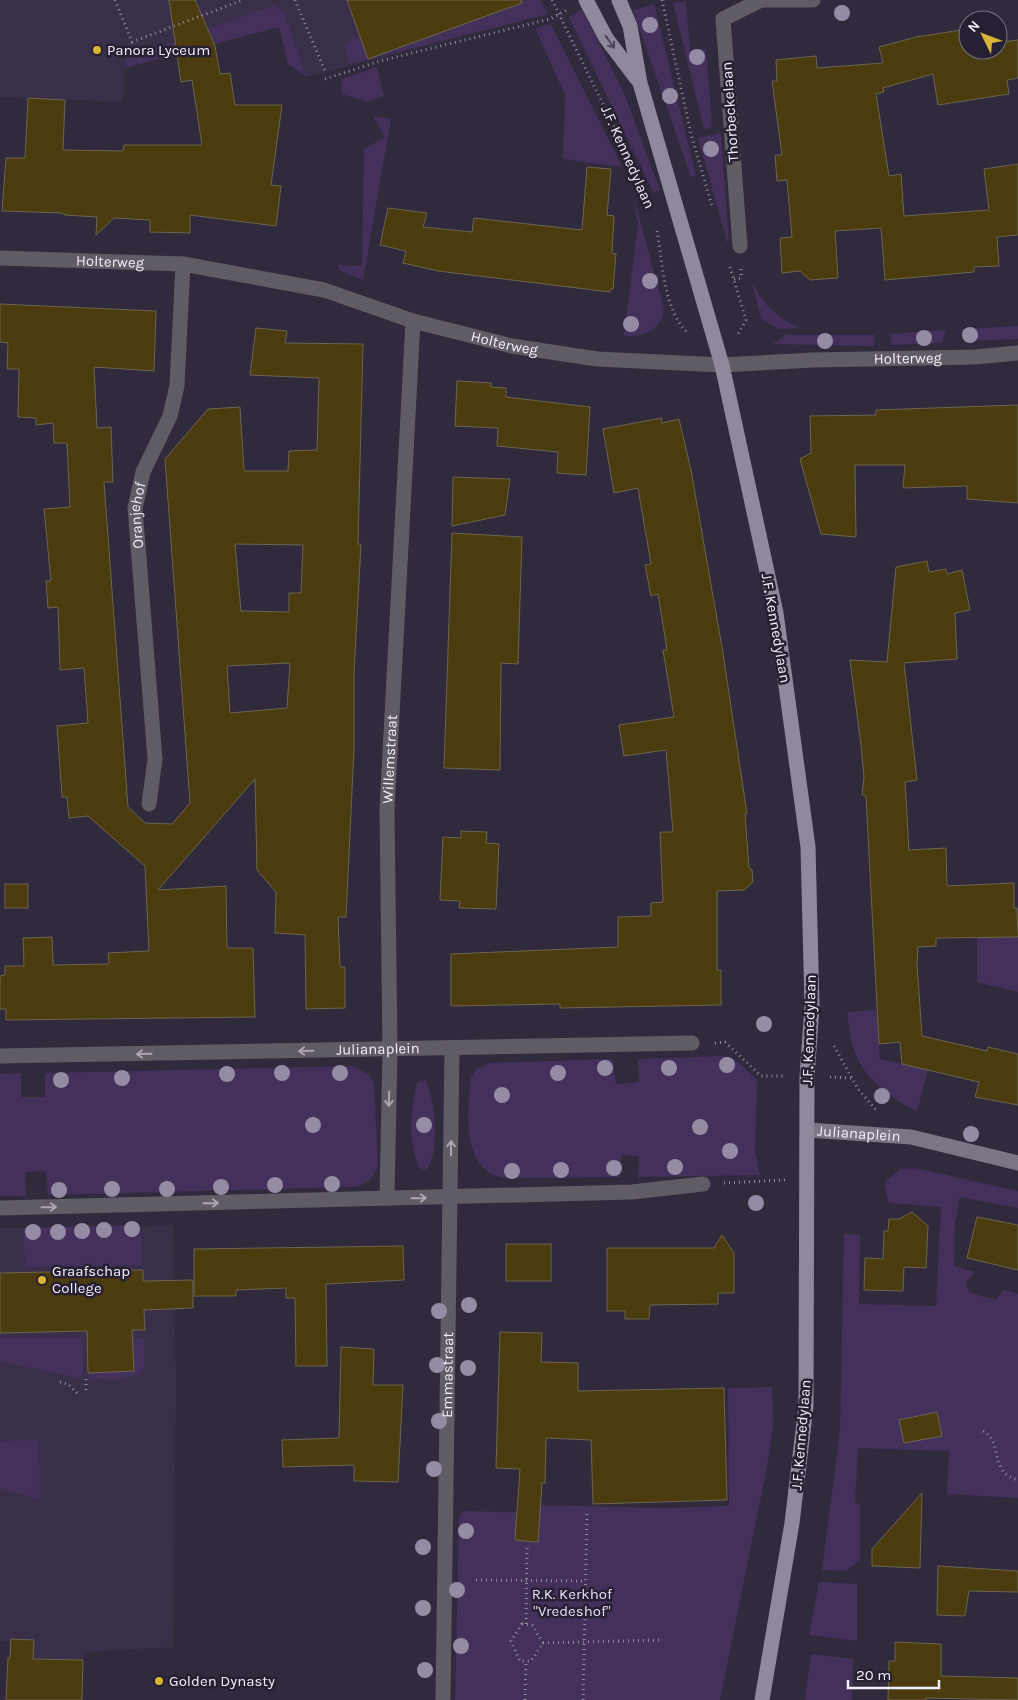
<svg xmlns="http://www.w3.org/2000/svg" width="1018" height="1700" viewBox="0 0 1018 1700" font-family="Karla,sans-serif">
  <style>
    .built { fill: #392f48 }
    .green { fill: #43315b }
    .building { fill: #4a3c0f; stroke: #6c654f; fill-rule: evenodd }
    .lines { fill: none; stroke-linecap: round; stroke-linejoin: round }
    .path { stroke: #928b9b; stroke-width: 3; stroke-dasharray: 1 4; stroke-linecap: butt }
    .street { stroke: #605c65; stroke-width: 15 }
    .secondary { stroke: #7b7585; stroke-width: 15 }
    .primary { stroke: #90899c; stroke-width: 15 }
    .tree { fill: #968ba5 }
    .oneway { stroke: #4c4557 }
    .oneway2 { stroke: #aaa5b0 }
    .poi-dot { fill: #d8b434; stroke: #272032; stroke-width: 2 }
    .labels { text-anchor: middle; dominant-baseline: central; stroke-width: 5; stroke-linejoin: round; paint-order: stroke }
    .poi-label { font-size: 15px; fill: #f3eefb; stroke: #272032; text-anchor: start }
    .street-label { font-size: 15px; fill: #f3eefb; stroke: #272032 }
    .park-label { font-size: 15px; fill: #e8dcfb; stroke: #272032 }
  </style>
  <rect width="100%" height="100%" fill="#31293c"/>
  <g class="built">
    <path d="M0 0H540L548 14 307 77 288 64 279 27 125 68 123 102 0 97Z"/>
    <path d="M138 1225 141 1227 173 1225 176 1384 173 1647 84 1652 83 1660 8 1658 10 1642 0 1641V1228Z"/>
  </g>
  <g class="green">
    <path d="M362 0H540L548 14 350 64 344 48 349 40 367 33Z"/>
    <path d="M686 1 690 50 706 49 712 127 704 129 673 3Z"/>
    <path d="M654 4 696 175 691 177 633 10Z"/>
    <path d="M274 5 284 13 307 77 288 64 279 27 125 68 126 59Z"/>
    <path d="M582 9 624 93 660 190 653 192 569 17Z"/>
    <path d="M551 24 622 167 563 159 565 95 535 28Z"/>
    <path d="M377 67 384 96 368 102 342 94 341 79Z"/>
    <path d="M373 116 391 119 363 280 339 270 338 265 362 266 364 149 385 137Z"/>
    <path d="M721 133 729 242H727L698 138Z"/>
    <path d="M633 194 664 309C662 330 643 337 624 336L638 225Z"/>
    <path d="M752 282C763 304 777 319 800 328L779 329 761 319Z"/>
    <path d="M1018 326V339L966 341 961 329Z"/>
    <path d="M946 330 942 343 892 345 890 334Z"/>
    <path d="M785 335H875L874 346 773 344Z"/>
    <path d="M1018 902V992L977 982V938L1018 937Z"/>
    <path d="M876 1010 880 1059 928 1070 917 1112C890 1096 862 1078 853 1047 849 1036 849 1023 847 1012Z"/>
    <path d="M722 1056 733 1058 757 1079 755 1151 760 1175 638 1177 639 1156 621 1155 620 1177 502 1178C497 1176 491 1174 487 1171 462 1151 468 1105 471 1077L478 1068 489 1063 613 1059 616 1084 639 1082 638 1059Z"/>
    <path d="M354 1066 369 1075 374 1084 378 1163C376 1176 368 1183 356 1187L48 1195 46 1171 25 1172 26 1196H0V1074L21 1073V1097H45V1073Z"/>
    <path d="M421 1080 426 1081C435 1098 441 1158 425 1170L419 1168C408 1141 410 1111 417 1083Z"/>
    <path d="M915 1168 1018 1191V1208L960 1197 955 1224 954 1266 975 1272 966 1282 969 1292 995 1300 1004 1290 1018 1294V1498L947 1494 949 1451 858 1448 855 1503 860 1504V1561L845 1571 822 1570 840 1431 844 1234 860 1235 859 1304 936 1306 941 1207 889 1203 884 1183 900 1169Z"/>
    <path d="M138 1225 141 1227 142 1265 25 1267 23 1228Z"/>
    <path d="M0 1337H83V1379L0 1361Z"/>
    <path d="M127 1337 144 1339C144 1347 146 1359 144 1367 140 1383 102 1379 89 1379L88 1373Z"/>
    <path d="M772 1387 773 1424 768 1462 720 1700H455L459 1518 463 1511 535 1513 536 1505 665 1508 729 1506 728 1388Z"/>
    <path d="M39 1440 40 1499 0 1488V1441Z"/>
    <path d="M819 1582 857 1584V1641L809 1635Z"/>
    <path d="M811 1654 853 1659 852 1700H805Z"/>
  </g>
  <g class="building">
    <path d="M169 0H195L215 46 220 74 230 73 235 105H282L271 185 281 186 276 226 190 215V233L150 232V220L114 218 96 235 97 217 65 215 62 213 2 211 6 158H25L28 98 65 100 63 150 123 151 124 145H202L192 80 181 82Z"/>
    <path d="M347 0H521L522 3 368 59Z"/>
    <path d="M968 29V50H998V38H1001L1002 42 1018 40V78L1007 80 1009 94 938 105 933 74 883 88 884 92 876 94 889 176 901 174 904 216 989 210 984 169 1018 164V235L997 237 999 266 974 267V272L885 280 881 228 835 231 838 278 810 280 800 271 782 273 780 238 792 237 787 180 777 181 775 155H782L772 81H777L776 60 816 56 817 68 883 63 879 47 916 37Z"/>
    <path d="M587 167 611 169 607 215 614 216 612 253 616 254 613 289H610V292L438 271 403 263 406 251 380 245 388 208 427 213 423 227 472 232 474 218 582 230Z"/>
    <path d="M0 304 156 311 154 371 94 367 97 428 111 427 113 482H104L128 807 145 823 172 824 190 803 165 459 208 409 240 407 244 471H288L289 451 317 450 319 378 250 375 256 328 287 331 285 343 363 344 358 544H361L354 673V749L346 917H338L340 967H345V1008L306 1009 305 935 275 933 276 892 257 870 255 779 158 890 226 886 227 948H253L255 1017 6 1020V1009H0V976L5 975V966H24L23 938 52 937 53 965 109 964 108 953 149 951 145 866 88 816 69 818 67 797H62L57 726 88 723 84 668 60 670 58 607 48 608 46 581H51L44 509 70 507 67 443H54L53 423 36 425V418L18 417 19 369H7L8 343 0 342ZM235 544 303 545 301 593H289V612L241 611ZM290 663 287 708 230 713 227 666Z"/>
    <path d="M457 381 491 383V387L506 388V397L590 407 586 475 557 473 558 452 497 446 498 428 455 426Z"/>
    <path d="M1018 405V503L967 499V486L903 488 905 465H855L856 537 821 534 800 459 811 453 810 416 876 415V410Z"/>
    <path d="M661 418 662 423 679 419 691 470 723 653 747 814H745L749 868 752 870 753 882 744 890 717 891V970H721V1005L560 1008V1004L451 1006V954L618 947V917L651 916V903L663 902 660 832H673L666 750 624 756 619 725 674 717 663 650H667L658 594 651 596 645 565 651 564 638 488 614 493 603 429Z"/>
    <path d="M453 477 510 479 505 515 452 526Z"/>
    <path d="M452 533 522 537 518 664 501 663 500 770 444 768Z"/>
    <path d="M927 561 929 572 946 569 947 574 962 570 970 610 955 613 957 659 904 663 917 780 905 782 909 850 946 848 947 886 1014 883V908H1017L1018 937 936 938V946L918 947 917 964 922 1036 987 1051 988 1047 1018 1054V1105L975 1097 979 1082 902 1064 900 1042 879 1044 866 797 862 794 864 777 861 745 850 660 887 662 896 567Z"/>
    <path d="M461 831 487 832 486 843 499 844 496 909 459 908 460 901 440 900 443 837 461 838Z"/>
    <rect x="5" y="884" width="23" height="24"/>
    <path d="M912 1212 928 1226 926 1268 904 1267 903 1291 864 1290 865 1258 883 1259 884 1231H888L889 1219H899Z"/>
    <path d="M977 1217 1018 1225V1270L967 1258Z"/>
    <path d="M722 1235 734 1253V1293H718V1304L650 1305 649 1319H625V1311H607V1248H714Z"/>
    <rect x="506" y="1244" width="45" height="37"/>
    <path d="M403 1246 404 1280 326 1284 327 1366H296L295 1298H286V1288L236 1290V1296H194V1249Z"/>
    <path d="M143 1270V1281L193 1280V1308L144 1310 145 1330H132L134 1371 88 1373 87 1331 0 1333V1273Z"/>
    <path d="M500 1332 542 1333 541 1362 578 1363V1391L724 1388 727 1500 593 1504 591 1440 546 1438 545 1483H542L538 1542 515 1540 520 1469 496 1468Z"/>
    <path d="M341 1347 374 1349 373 1385H403L398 1482 354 1481V1465L283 1467 282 1440 339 1438Z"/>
    <path d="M937 1412 942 1436 904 1443 899 1420Z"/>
    <path d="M922 1493 920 1568 872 1566V1549Z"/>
    <path d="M938 1566 1018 1571V1592L969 1591 965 1616 937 1615Z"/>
    <path d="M11 1639 34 1640 33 1659 83 1660 82 1700H6L8 1658H10Z"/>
    <path d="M895 1642 941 1644V1676L1018 1678V1700L926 1698V1700H888L889 1661H895Z"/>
  </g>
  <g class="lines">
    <g class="path">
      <path d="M115 0 132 42 243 0"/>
      <path d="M295 0 325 71"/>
      <path d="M552 0 646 192"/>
      <path d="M662 0 691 134 712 206"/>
      <path d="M325 79 380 61 550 19 567 10"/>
      <path d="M657 231C663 263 663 310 688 333"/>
      <path d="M730 267 746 320 737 336"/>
      <path d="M734 279 741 278V268"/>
      <path d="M715 1043 725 1042 761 1076H783"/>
      <path d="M834 1046 858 1089 877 1111"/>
      <path d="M830 1077 851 1078"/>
      <path d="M724 1183 785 1180"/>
      <path d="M86 1379V1394"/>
      <path d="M60 1382 68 1384 78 1394"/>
      <path d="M983 1431C999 1440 993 1456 1002 1469 1005 1476 1012 1477 1018 1481"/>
      <path d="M476 1580 586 1581"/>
      <path d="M522 1624 532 1625 543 1643 531 1661H520L511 1641Z"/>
      <path d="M526 1624 527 1545"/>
      <path d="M543 1643 659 1640"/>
      <path d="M525 1700 526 1661"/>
      <path d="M583 1700 587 1513"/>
    </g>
    <g class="street">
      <path d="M758 0H813"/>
      <path d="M740 246 723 19 759 1"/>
      <path id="s1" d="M0 258 183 264 324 290 413 321 512 346 597 359 722 365 813 360 975 357 1018 353"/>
      <path id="s2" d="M149 804 155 759 135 508 143 472 170 416 177 386 183 264"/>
      <path id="s3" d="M0 1056 692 1043"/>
      <path id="s4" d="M387 1198 390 1050 387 809 413 321"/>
      <path d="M0 1208 632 1192 703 1184"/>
      <path id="s5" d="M443 1700 452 1049"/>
    </g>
    <path class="secondary" id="s6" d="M808 1130 911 1137 1018 1163"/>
    <g class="primary">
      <path d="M586 0 606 38 637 79"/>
      <path d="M619 0 630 26 640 83 722 365 776 613 808 847 812 1006 807 1077 806 1406 792 1523 762 1700"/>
    </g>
  </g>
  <g class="tree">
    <circle cx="842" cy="13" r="8"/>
    <circle cx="650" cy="25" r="8"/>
    <circle cx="697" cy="57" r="8"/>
    <circle cx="670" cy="96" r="8"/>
    <circle cx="711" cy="149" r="8"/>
    <circle cx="650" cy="281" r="8"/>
    <circle cx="631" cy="324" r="8"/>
    <circle cx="970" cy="335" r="8"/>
    <circle cx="924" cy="338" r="8"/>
    <circle cx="825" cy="341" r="8"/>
    <circle cx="764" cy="1024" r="8"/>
    <circle cx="727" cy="1065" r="8"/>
    <circle cx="605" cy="1068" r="8"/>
    <circle cx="669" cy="1068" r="8"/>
    <circle cx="282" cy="1073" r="8"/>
    <circle cx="340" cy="1073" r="8"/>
    <circle cx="558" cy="1073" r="8"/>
    <circle cx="227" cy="1074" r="8"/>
    <circle cx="122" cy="1078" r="8"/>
    <circle cx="61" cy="1080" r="8"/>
    <circle cx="502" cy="1095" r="8"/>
    <circle cx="882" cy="1096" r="8"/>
    <circle cx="313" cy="1125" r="8"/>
    <circle cx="424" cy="1125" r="8"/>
    <circle cx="700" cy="1127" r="8"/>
    <circle cx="971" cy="1134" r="8"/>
    <circle cx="730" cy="1151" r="8"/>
    <circle cx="675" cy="1167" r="8"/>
    <circle cx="614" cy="1168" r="8"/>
    <circle cx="561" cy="1170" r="8"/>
    <circle cx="512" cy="1171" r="8"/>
    <circle cx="332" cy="1184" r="8"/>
    <circle cx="275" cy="1185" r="8"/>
    <circle cx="221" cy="1187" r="8"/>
    <circle cx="112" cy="1189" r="8"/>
    <circle cx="167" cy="1189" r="8"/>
    <circle cx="59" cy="1190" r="8"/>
    <circle cx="756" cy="1203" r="8"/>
    <circle cx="132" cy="1229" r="8"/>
    <circle cx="104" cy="1230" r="8"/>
    <circle cx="82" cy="1231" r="8"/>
    <circle cx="33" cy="1232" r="8"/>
    <circle cx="58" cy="1232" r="8"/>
    <circle cx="469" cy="1305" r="8"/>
    <circle cx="439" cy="1311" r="8"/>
    <circle cx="437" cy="1365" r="8"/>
    <circle cx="468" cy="1368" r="8"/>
    <circle cx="439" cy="1421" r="8"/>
    <circle cx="434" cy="1469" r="8"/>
    <circle cx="466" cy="1531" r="8"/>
    <circle cx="423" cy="1547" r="8"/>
    <circle cx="457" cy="1590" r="8"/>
    <circle cx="423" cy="1608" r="8"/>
    <circle cx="461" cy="1646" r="8"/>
    <circle cx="425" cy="1670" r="8"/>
  </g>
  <defs><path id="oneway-shaft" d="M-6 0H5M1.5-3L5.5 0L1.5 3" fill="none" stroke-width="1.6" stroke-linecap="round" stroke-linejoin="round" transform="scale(1.25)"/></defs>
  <use class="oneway" href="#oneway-shaft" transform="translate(610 42) rotate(55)"/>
  <g class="oneway2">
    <use href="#oneway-shaft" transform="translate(306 1051) rotate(179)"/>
    <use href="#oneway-shaft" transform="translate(144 1054) rotate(179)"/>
    <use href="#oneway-shaft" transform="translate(389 1099) rotate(91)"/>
    <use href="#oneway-shaft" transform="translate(451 1148) rotate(-90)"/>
    <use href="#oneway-shaft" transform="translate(419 1198) rotate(-1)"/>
    <use href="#oneway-shaft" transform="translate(211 1203) rotate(-1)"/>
    <use href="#oneway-shaft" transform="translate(49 1207) rotate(-1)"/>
  </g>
  <g class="poi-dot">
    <circle cx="97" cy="50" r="5"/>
    <circle cx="42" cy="1280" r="5"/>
    <circle cx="159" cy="1681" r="5"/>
  </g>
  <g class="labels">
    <g class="poi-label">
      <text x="107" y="50">Panora Lyceum</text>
      <text x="52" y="1271">Graafschap<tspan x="52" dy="17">College</tspan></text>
      <text x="169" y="1681">Golden Dynasty</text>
    </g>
    <g class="street-label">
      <text transform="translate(730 112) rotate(-94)">Thorbeckelaan</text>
      <text transform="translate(628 157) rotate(66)">J.F. Kennedylaan</text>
      <text stroke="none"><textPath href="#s1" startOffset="110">Holterweg</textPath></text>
      <text stroke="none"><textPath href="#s1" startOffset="515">Holterweg</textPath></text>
      <text stroke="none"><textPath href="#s1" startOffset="920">Holterweg</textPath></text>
      <text stroke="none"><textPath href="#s2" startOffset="290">Oranjehof</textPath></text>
      <text transform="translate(776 628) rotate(80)">J.F. Kennedylaan</text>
      <text stroke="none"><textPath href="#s4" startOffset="439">Willemstraat</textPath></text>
      <text transform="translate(809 1030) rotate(-88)">J.F. Kennedylaan</text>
      <text stroke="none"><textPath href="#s3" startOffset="378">Julianaplein</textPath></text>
      <text stroke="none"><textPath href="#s6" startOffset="51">Julianaplein</textPath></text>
      <text stroke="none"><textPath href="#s5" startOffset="325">Emmastraat</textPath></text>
      <text transform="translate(801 1435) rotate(-85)">J.F. Kennedylaan</text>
    </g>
    <g class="park-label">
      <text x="572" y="1594">R.K. Kerkhof<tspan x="572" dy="17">"Vredeshof"</tspan></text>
    </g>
  </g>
  <g transform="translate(983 35) rotate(312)"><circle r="24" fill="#272032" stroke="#797282"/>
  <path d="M0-4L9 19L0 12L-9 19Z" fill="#d8b434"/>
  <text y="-8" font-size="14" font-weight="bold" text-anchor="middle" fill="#f3eefb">N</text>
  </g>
  <path d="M848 1680v8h91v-8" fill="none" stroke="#f3eefb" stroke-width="2.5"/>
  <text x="856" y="1680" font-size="15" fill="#f3eefb" stroke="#272032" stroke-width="4" paint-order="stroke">20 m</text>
</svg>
